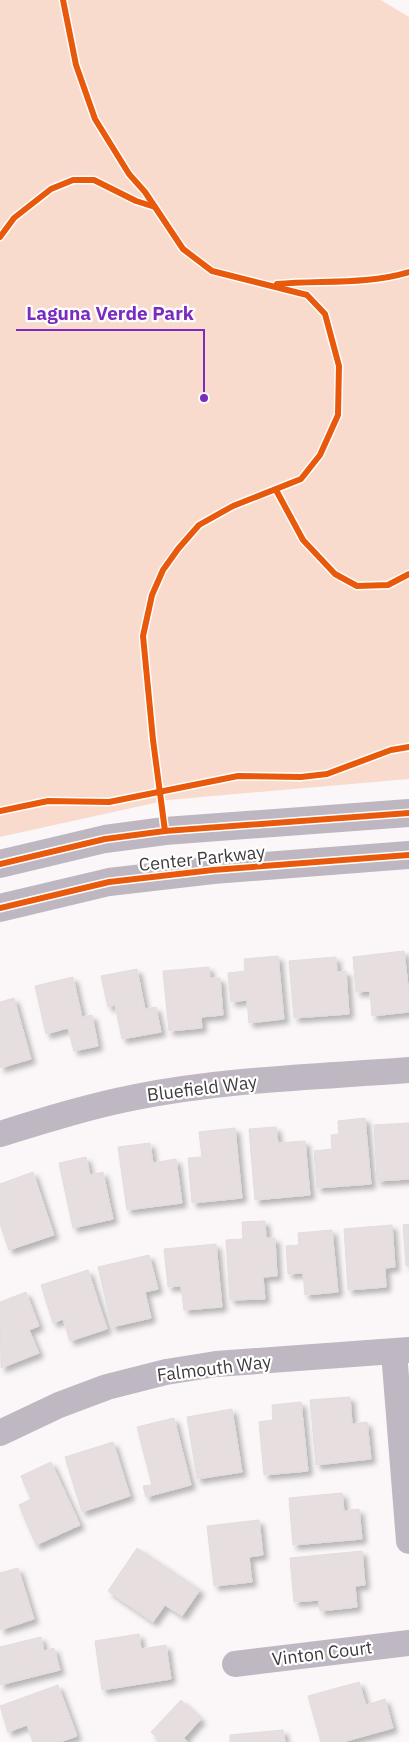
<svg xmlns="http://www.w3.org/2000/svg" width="409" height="1742" viewBox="0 0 409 1742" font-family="'IBM Plex Sans',sans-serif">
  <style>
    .green { fill: #f9dbcd }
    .building { fill: #e7dedf; stroke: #e1ddde; filter: url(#shadow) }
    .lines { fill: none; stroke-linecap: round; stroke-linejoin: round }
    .minor { stroke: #bfb7c2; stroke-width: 26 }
    .secondary { stroke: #beb6c1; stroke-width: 28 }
    .cycleway-casing { stroke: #fff; stroke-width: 9 }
    .cycleway { stroke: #e8590c; stroke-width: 6 }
    .labels { text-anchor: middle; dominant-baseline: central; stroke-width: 4.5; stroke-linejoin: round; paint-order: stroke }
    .street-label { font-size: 18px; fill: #3d3a3b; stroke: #fff }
    .leader { fill: none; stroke: #7b2cbf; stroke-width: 2 }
    .callout-dot { fill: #7b2cbf; stroke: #fff; stroke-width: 2 }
    .callout-label { font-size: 19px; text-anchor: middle; font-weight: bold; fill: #7b2cbf; stroke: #fff; stroke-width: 4.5; stroke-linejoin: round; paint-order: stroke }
  </style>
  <defs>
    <filter id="shadow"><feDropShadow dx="4.5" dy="4.5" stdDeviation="2.5" flood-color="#0004"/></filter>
  </defs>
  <rect width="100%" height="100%" fill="#fbf7f9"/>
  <path class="green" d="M0 0H381L409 17V779L168 800 0 837Z"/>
  <g class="building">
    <path d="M404 951 409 995V1012L372 1016 370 991 356 992 353 957Z"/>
    <path d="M278 956 284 1019 249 1023 247 1000 231 1002 228 973 245 971 244 959Z"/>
    <path d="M336 957 337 972 346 971 349 1014 294 1018 289 961Z"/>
    <path d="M209 967 210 978H220L223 1015 201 1017 202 1028 169 1031 163 971Z"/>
    <path d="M137 969 145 1009 156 1007 161 1032 122 1039 115 1005 108 1007 101 976Z"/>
    <path d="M73 977 82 1017 92 1015 98 1046 74 1051 68 1028 46 1034 35 986Z"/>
    <path d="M14 998 31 1059 0 1068V1002Z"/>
    <path d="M365 1118 371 1184 317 1188 314 1151 332 1149 331 1135 339 1134 338 1121Z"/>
    <path d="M409 1123V1179L377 1181 374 1125Z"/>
    <path d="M276 1127 278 1143 305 1141 310 1195 255 1200 249 1129Z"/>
    <path d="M235 1128 242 1198 192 1203 188 1158 202 1157 199 1132Z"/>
    <path d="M150 1143 153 1163 176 1159 182 1203 127 1210 118 1147Z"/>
    <path d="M86 1157 90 1175 103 1172 113 1219 73 1228 59 1163Z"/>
    <path d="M33 1172 54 1235 9 1250 0 1223V1184Z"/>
    <path d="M265 1221 266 1238H275L277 1276 263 1277 265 1299 230 1300 226 1240 243 1239 242 1222Z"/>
    <path d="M409 1224V1265L406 1266 403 1225Z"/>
    <path d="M392 1225 395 1267 385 1268 386 1287 348 1290 344 1229Z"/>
    <path d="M332 1230 338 1292 305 1295 303 1273 288 1274 286 1246 299 1245 298 1233Z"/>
    <path d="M216 1244 222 1307 184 1310 181 1286 168 1287 164 1249Z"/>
    <path d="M149 1255 158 1289 145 1292 151 1318 112 1327 98 1267Z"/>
    <path d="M88 1270 107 1329 70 1341 63 1319 53 1323 41 1285Z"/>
    <path d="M26 1292 39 1326 29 1330 39 1353 1 1368 0 1302Z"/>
    <path d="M350 1397 352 1424 367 1422 371 1459 316 1465 310 1400Z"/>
    <path d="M301 1402 308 1471 264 1475 259 1422 273 1420 272 1405Z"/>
    <path d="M232 1409 242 1472 197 1479 187 1417Z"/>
    <path d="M174 1418 191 1485 146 1497 143 1486 152 1485 137 1427Z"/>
    <path d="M113 1442 130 1496 82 1512 65 1457Z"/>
    <path d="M51 1462 80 1525 36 1545 19 1505 31 1499 21 1476Z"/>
    <path d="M342 1493 344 1511 359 1509 362 1539 293 1545 289 1498Z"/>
    <path d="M259 1520 263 1555 249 1557 252 1582 214 1586 207 1526Z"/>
    <path d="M137 1548 200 1590 182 1616 165 1605 153 1622 108 1591Z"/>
    <path d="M362 1551 365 1585 355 1586 357 1607 320 1611 319 1600 294 1602 290 1558Z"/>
    <path d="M18 1568 34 1619 0 1630V1573Z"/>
    <path d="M139 1634 141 1649 166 1645 171 1679 102 1690 95 1641Z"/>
    <path d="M41 1637 44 1651 54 1648 60 1670 0 1685V1647Z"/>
    <path d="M359 1682 366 1705 385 1699 393 1728 343 1742H321L308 1696Z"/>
    <path d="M58 1685 77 1736 60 1742H33L27 1725 8 1732 0 1706Z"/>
    <path d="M181 1700 201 1719 184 1738 188 1742H162L151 1732Z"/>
    <path d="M283 1730 285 1742H230V1735Z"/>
  </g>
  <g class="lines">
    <g class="minor">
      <path d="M0 1134C45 1120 90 1106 136 1097 226 1079 318 1077 409 1070"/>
      <path d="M394 1352 409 1541"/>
      <path d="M0 1433 59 1405 107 1387 166 1372 216 1364 409 1350"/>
      <path d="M235 1664 409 1643"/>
    </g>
    <g class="secondary">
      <path d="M0 864 105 839 165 831 409 813"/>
      <path d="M0 908 109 882 213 870 409 855"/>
    </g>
    <defs>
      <g id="cycleway">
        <path d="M63 0 76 65 95 119 129 174 145 192 183 249 212 271 307 295 325 314 339 366 338 415 320 455 301 479 233 506 199 525 178 549 163 570 152 595 143 636 153 740 165 831"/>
        <path d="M0 237 14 218 51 189 73 180H94L136 201 155 207"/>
        <path d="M277 284C322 280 366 285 409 272"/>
        <path d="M276 490 303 540 335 574 357 586 388 585 409 574"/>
        <path d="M0 811 48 801 109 802 238 776 301 777 327 774 391 750 409 747"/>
        <path d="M0 864 105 839 165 831 409 813"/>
        <path d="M0 908 109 882 213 870 409 855"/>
      </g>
    </defs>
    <use href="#cycleway" class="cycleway-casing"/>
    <use href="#cycleway" class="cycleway"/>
  </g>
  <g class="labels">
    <g class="street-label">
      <text transform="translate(202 858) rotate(-6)">Center Parkway</text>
      <text transform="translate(202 1088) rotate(-7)">Bluefield Way</text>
      <text transform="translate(214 1368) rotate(-7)">Falmouth Way</text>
      <text transform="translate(322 1653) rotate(-7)">Vinton Court</text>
    </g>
  </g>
  <path class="leader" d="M204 398L204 330H16"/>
  <circle class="callout-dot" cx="204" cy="398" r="5"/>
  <g class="callout-label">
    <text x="110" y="320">Laguna Verde Park</text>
  </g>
</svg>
